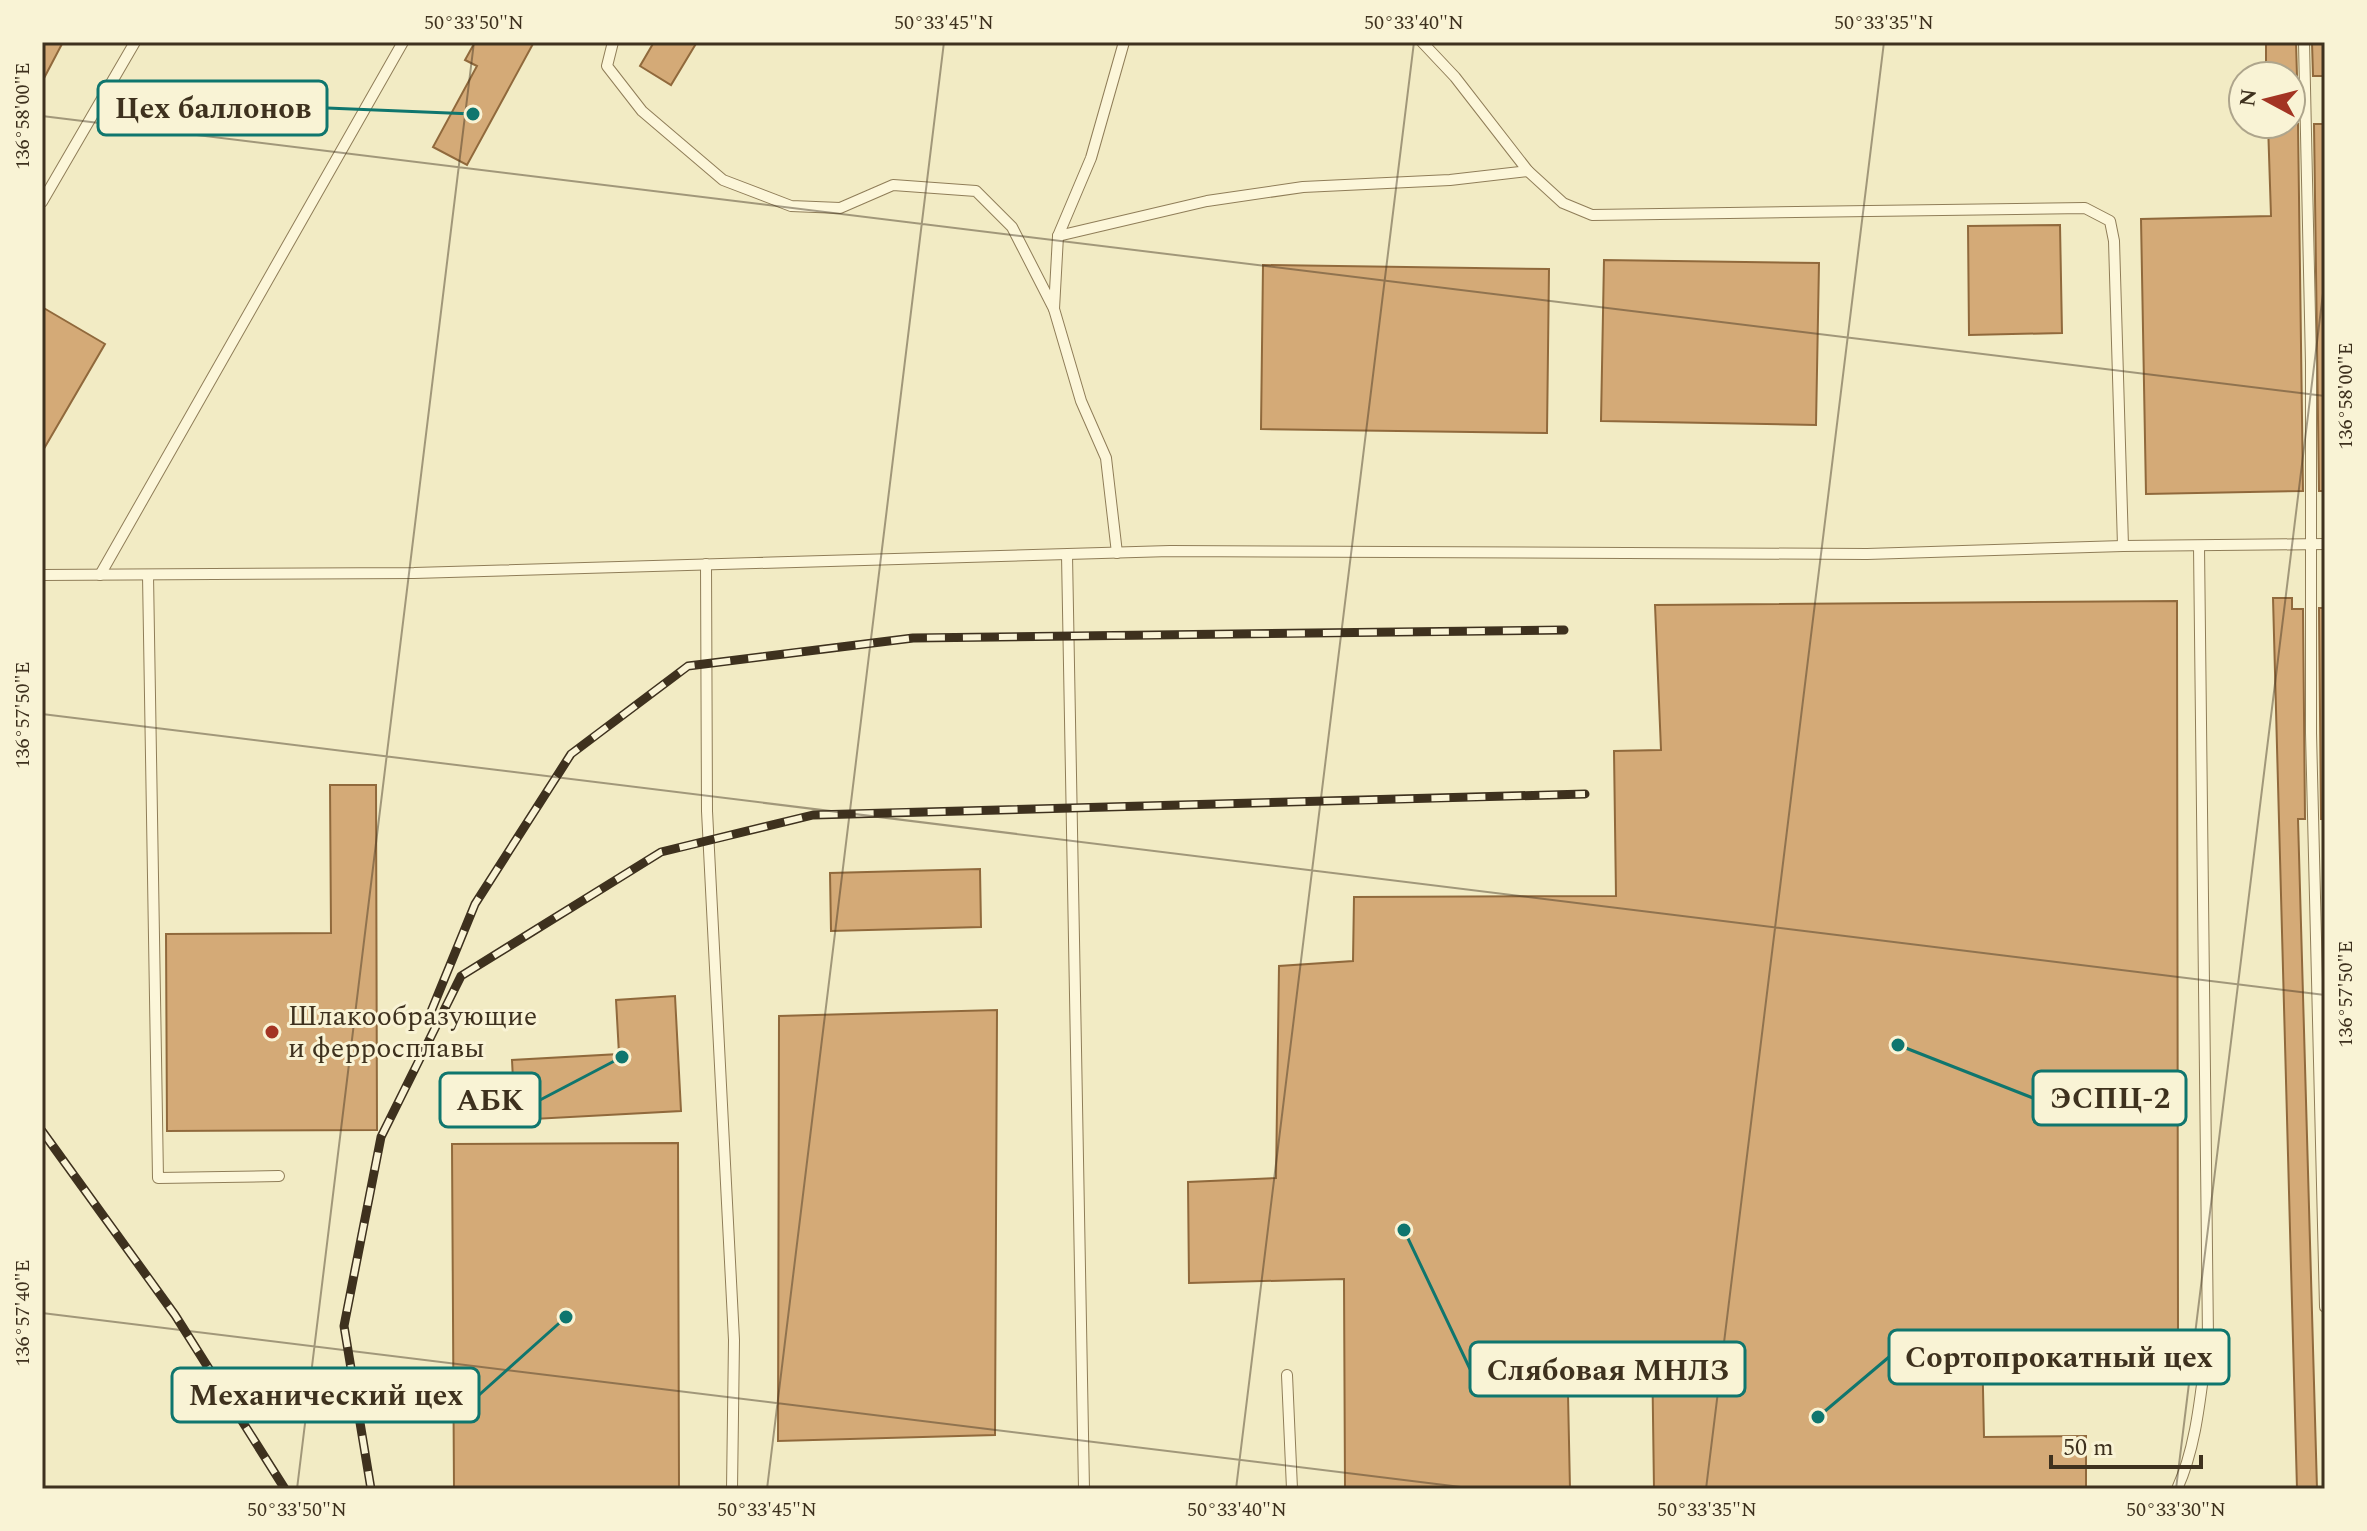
<svg xmlns="http://www.w3.org/2000/svg" width="2367" height="1531" viewBox="0 0 2367 1531" font-family="Spectral,serif">
  <style>
    .building { fill: #d4aa77; stroke: #90693c; stroke-width: 2 }
    .lines { fill: none; stroke-linecap: round; stroke-linejoin: round }
    .service-casing { stroke: #8f7d58; stroke-width: 12 }
    .service { stroke: #fcf6d9; stroke-width: 10 }
    .rail-casing { stroke: #3e311e; stroke-width: 9 }
    .rail { stroke: #f9f3d5; stroke-width: 6; stroke-dasharray: 18; stroke-linecap: butt }
    .ticks { fill: none; stroke: #3e311e; stroke-width: 2; stroke-opacity: 0.45 }
    .poi-dot { fill: #a33423; stroke: #f9f3d5; stroke-width: 3 }
    .labels { text-anchor: middle; dominant-baseline: central; stroke-width: 6; stroke-linejoin: round; paint-order: stroke }
    .poi-label { font-size: 28px; fill: #3e311e; stroke: #f9f3d5; text-anchor: start }
    .leader { fill: none; stroke: #0f766e; stroke-width: 3 }
    .callout-dot { fill: #0f766e; stroke: #f9f3d5; stroke-width: 3 }
    .callout { fill: #f9f3d5; stroke: #0f766e; stroke-width: 3 }
    .callout-label { font-size: 30px; text-anchor: middle; font-weight: bold; fill: #3e311e }
    .neatline { fill: none; stroke: #3e311e; stroke-width: 3 }
    .ticks-label { font-size: 20px; text-anchor: middle; fill: #3e311e }
  </style>
  <rect width="100%" height="100%" fill="#f2ebc4"/>
  <g class="building">
    <path d="M42 42H63L42 82Z"/>
    <path d="M475 42H534L467 165 433 147 477 66 465 60Z"/>
    <path d="M654 42H697L671 85 640 66Z"/>
    <path d="M2266 42H2296L2297 76H2266Z"/>
    <path d="M2312 42H2325V76H2313Z"/>
    <path d="M2268 124H2298L2303 491 2146 494 2141 219 2271 216Z"/>
    <path d="M2314 124H2325V491H2319Z"/>
    <path d="M2060 225 2062 333 1969 335 1968 226Z"/>
    <path d="M1604 260 1819 263 1816 425 1601 421Z"/>
    <path d="M1263 265 1549 269 1547 433 1261 429Z"/>
    <path d="M42 307 105 344 42 452Z"/>
    <path d="M2273 598H2292V609H2303L2305 819H2298L2317 1489H2297Z"/>
    <path d="M2177 601 2178 1340 1982 1342 1984 1437 2086 1436V1489H1654L1652 1345 1567 1346 1570 1489H1345L1344 1279 1189 1283 1188 1182 1276 1178 1279 966 1353 961 1354 897 1616 896 1614 751 1661 750 1655 605Z"/>
    <path d="M2319 608H2325V819H2321Z"/>
    <path d="M330 785H376L377 1130 167 1131 166 934 331 933Z"/>
    <path d="M980 869 981 927 831 931 830 873Z"/>
    <path d="M675 996 681 1111 515 1120 512 1060 619 1054 616 1000Z"/>
    <path d="M997 1010 995 1435 778 1441 779 1016Z"/>
    <path d="M678 1143 679 1489H454L452 1144Z"/>
  </g>
  <g class="lines">
    <defs>
      <g id="service">
        <path d="M613 42 607 66 642 111 723 180 791 206 840 208 893 185 976 191 1012 227 1054 309"/>
        <path d="M1422 42 1455 77 1528 171 1563 203 1592 215 2085 208 2110 221 2114 241 2123 546"/>
        <path d="M2304 42 2311 363V733L2325 1307"/>
        <path d="M42 202 135 42"/>
        <path d="M1058 236 1207 201 1303 187 1450 180 1528 171"/>
        <path d="M1117 553 1106 458 1081 401 1054 309 1058 236 1091 158 1124 42"/>
        <path d="M1067 555 1084 1489"/>
        <path d="M706 564 707 811 734 1340 732 1489"/>
        <path d="M42 575 414 573 1170 551 1867 554 2123 546 2325 544"/>
        <path d="M100 575 403 42"/>
        <path d="M148 575 158 1178 279 1176"/>
        <path d="M1287 1375 1292 1489"/>
        <path d="M2177 1489C2198 1443 2201 1387 2208 1338L2199 546"/>
      </g>
    </defs>
    <use href="#service" class="service-casing"/>
    <use href="#service" class="service"/>
    <defs>
      <g id="rail">
        <path d="M430 1014 475 904 571 754 688 666 913 638 1564 630"/>
        <path d="M42 1131 175 1315 285 1489"/>
        <path d="M371 1489 344 1326 381 1137 461 976 661 852 813 815 1585 794"/>
      </g>
    </defs>
    <use href="#rail" class="rail-casing"/>
    <use href="#rail" class="rail"/>
  </g>
  <path class="ticks" d="M42 116 2325 396M42 714 2325 995M42 1313 1477 1489M297 1489 474 42M767 1489 944 42M1236 1489 1414 42M1706 1489 1884 42M2176 1489 2325 277"/>
  <circle class="poi-dot" cx="272" cy="1032" r="8"/>
  <g class="labels">
    <g class="poi-label">
      <text x="288" y="1016">Шлакообразующие<tspan x="288" dy="32">и ферросплавы</tspan></text>
    </g>
  </g>
  <path class="leader" d="M473 114L327 108M1898 1045L2033 1098M622 1057L540 1100M1818 1417L1889 1357M1404 1230L1470 1369M566 1317L479 1395"/>
  <g class="callout-dot">
    <circle cx="473" cy="114" r="8"/>
    <circle cx="1898" cy="1045" r="8"/>
    <circle cx="622" cy="1057" r="8"/>
    <circle cx="1818" cy="1417" r="8"/>
    <circle cx="1404" cy="1230" r="8"/>
    <circle cx="566" cy="1317" r="8"/>
  </g>
  <g class="callout">
    <rect x="98" y="81" width="229" height="54" rx="8"/>
    <rect x="2033" y="1071" width="153" height="54" rx="8"/>
    <rect x="440" y="1073" width="100" height="54" rx="8"/>
    <rect x="1889" y="1330" width="340" height="54" rx="8"/>
    <rect x="1470" y="1342" width="275" height="54" rx="8"/>
    <rect x="172" y="1368" width="307" height="54" rx="8"/>
  </g>
  <g class="callout-label">
    <text x="213" y="118">Цех баллонов</text>
    <text x="2110" y="1108">ЭСПЦ-2</text>
    <text x="490" y="1110">АБК</text>
    <text x="2059" y="1367">Сортопрокатный цех</text>
    <text x="1608" y="1380">Слябовая МНЛЗ</text>
    <text x="326" y="1405">Механический цех</text>
  </g>
  <rect width="2367" height="1531" fill="none" stroke="#f9f3d5" stroke-width="88"/>
  <g transform="translate(2267 100) rotate(277)"><circle r="38" fill="#f9f3d5" stroke="#aea58c" stroke-width="2"/>
  <path d="M0-6L14 30L0 20L-14 30Z" fill="#a33423"/>
  <text y="-12" font-size="22" font-weight="bold" text-anchor="middle" fill="#3e311e">N</text>
  </g>
  <path d="M2051 1455v12h150v-12" fill="none" stroke="#3e311e" stroke-width="4"/>
  <text x="2063" y="1455" font-size="24" fill="#3e311e" stroke="#f9f3d5" stroke-width="6" paint-order="stroke">50 m</text>
  <rect x="44" y="44" width="2279" height="1443" class="neatline"/>
  <g class="ticks-label">
    <text x="474" y="29">50°33'50"N</text>
    <text x="944" y="29">50°33'45"N</text>
    <text x="1414" y="29">50°33'40"N</text>
    <text x="1884" y="29">50°33'35"N</text>
    <text transform="translate(22 116) rotate(-90)" y="7">136°58'00"E</text>
    <text transform="translate(2345 396) rotate(-90)" y="7">136°58'00"E</text>
    <text transform="translate(22 715) rotate(-90)" y="7">136°57'50"E</text>
    <text transform="translate(2345 994) rotate(-90)" y="7">136°57'50"E</text>
    <text transform="translate(22 1313) rotate(-90)" y="7">136°57'40"E</text>
    <text x="297" y="1516">50°33'50"N</text>
    <text x="767" y="1516">50°33'45"N</text>
    <text x="1237" y="1516">50°33'40"N</text>
    <text x="1707" y="1516">50°33'35"N</text>
    <text x="2176" y="1516">50°33'30"N</text>
  </g>
</svg>
